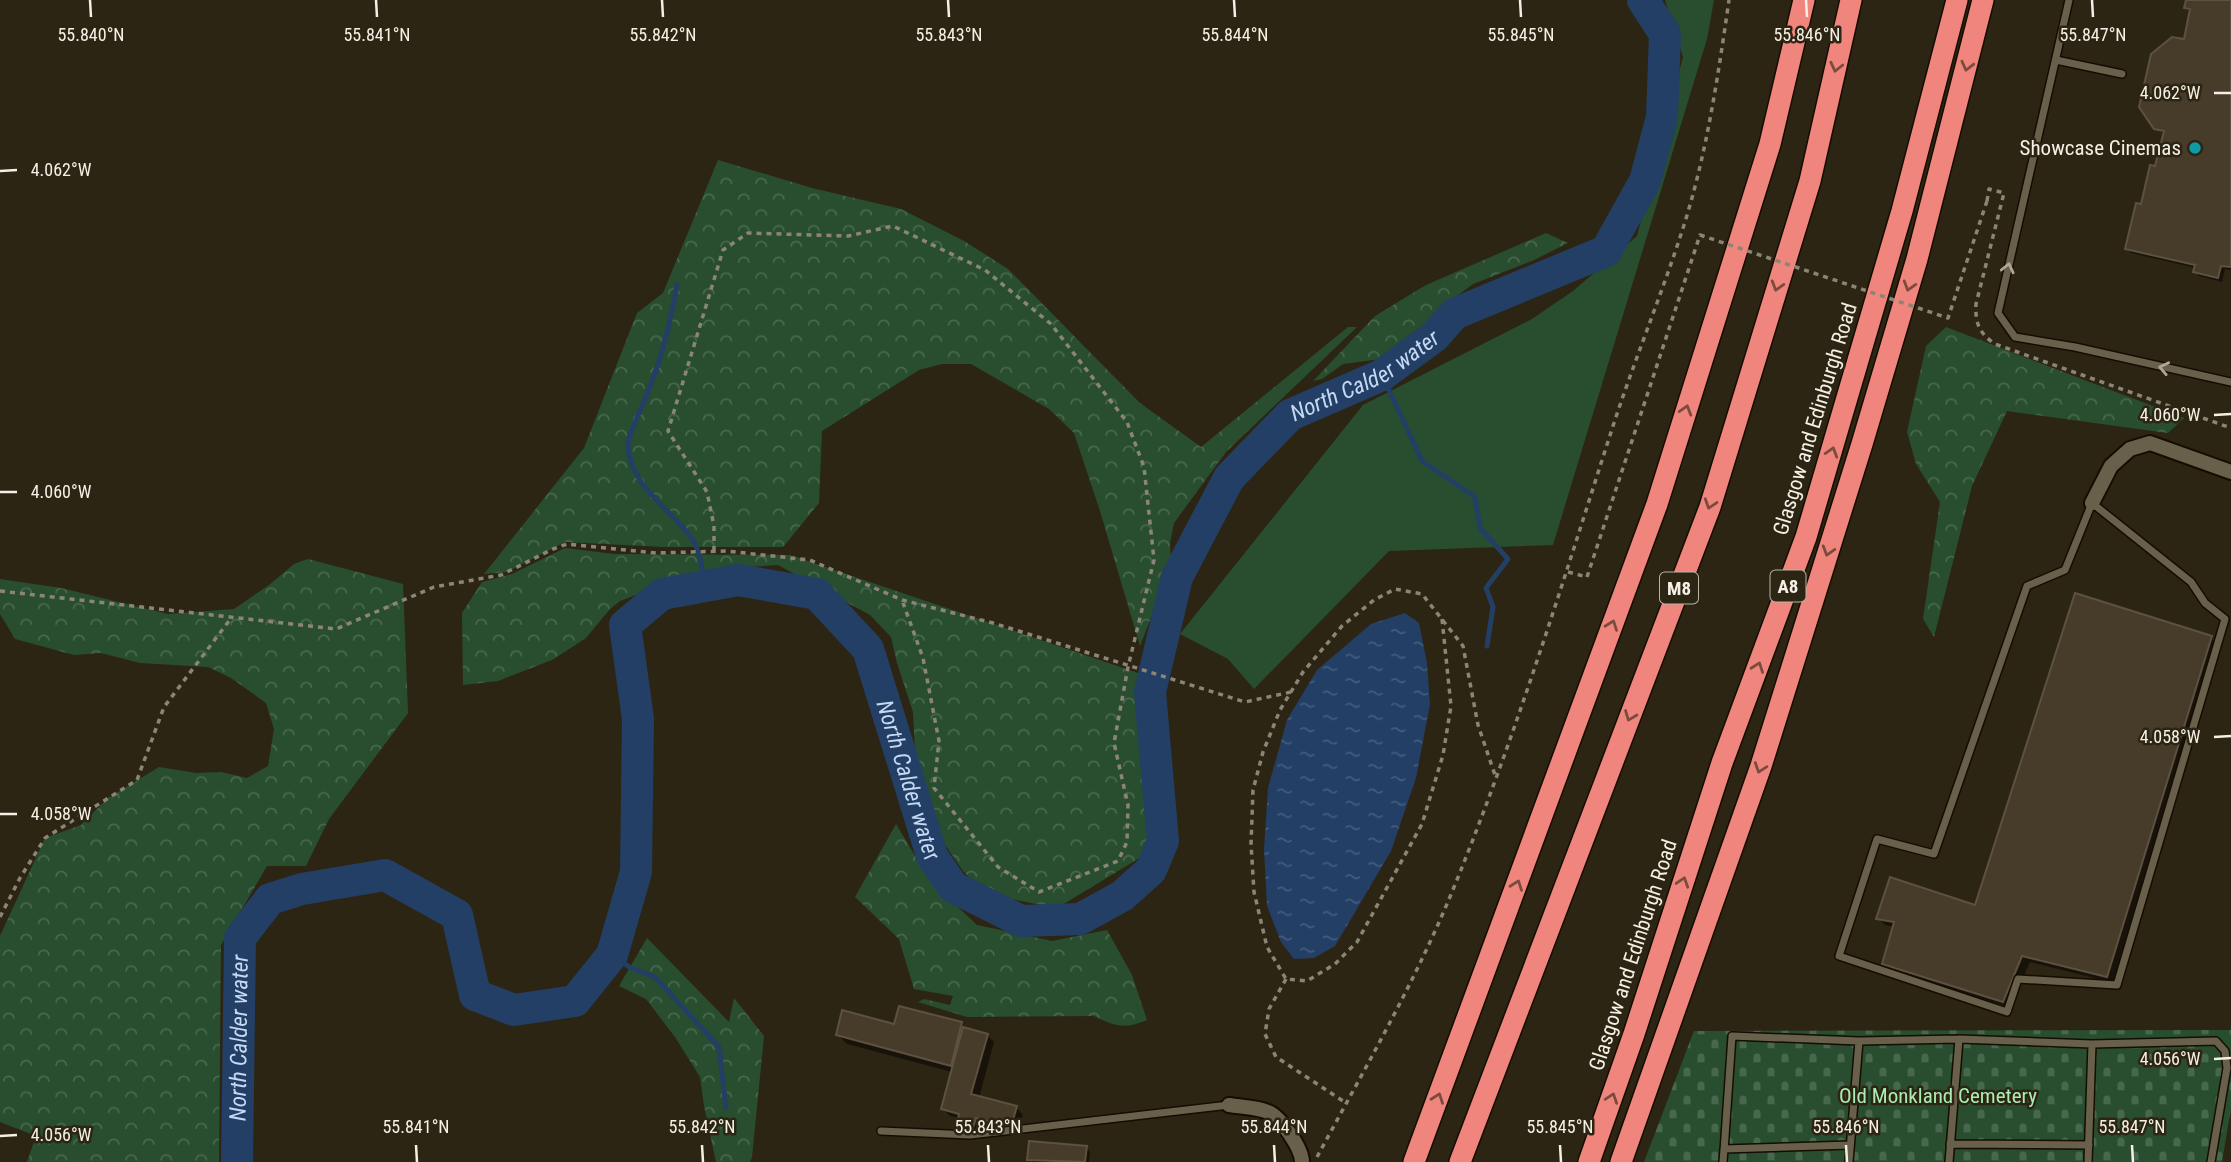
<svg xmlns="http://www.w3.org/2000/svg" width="2231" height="1162" font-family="'Roboto Condensed',sans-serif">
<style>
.green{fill:#284e2f}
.forest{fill:url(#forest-crowns)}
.cemetery{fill:url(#cemetery-stones)}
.water{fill:url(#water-ripples)}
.shadow{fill:#0007}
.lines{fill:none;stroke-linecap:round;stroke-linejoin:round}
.stream{stroke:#233f66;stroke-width:5}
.river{stroke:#233f66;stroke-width:32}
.building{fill:#473c2a;stroke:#5d5140;stroke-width:2}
.lane-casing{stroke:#150d01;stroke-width:10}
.street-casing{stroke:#150d01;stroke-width:18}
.highway-casing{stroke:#150d01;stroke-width:24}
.path{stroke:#8c8577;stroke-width:3.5;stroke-dasharray:5 5;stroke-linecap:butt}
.lane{stroke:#69604c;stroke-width:7}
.street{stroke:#69604c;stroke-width:14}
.highway{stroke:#f0857d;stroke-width:21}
.path-bridge{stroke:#8c8577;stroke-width:3.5;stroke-dasharray:5 5;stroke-linecap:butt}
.oneway{stroke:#7b4b3d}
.oneway2{stroke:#afa898}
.ticks{fill:none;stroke:#f5f0e5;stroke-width:2.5}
.culture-dot{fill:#0f9aa8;stroke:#2d2513;stroke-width:2.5}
.labels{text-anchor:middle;stroke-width:5;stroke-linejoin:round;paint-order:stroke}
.shield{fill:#2d2513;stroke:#b9b3a6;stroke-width:2}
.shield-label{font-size:19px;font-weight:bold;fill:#f5f0e5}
.poi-label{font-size:21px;fill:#f5f0e5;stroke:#2d2513;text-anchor:end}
.street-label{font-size:21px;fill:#f5f0e5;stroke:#2d2513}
.park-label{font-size:21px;fill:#a9edb2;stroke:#2d2513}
.water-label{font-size:23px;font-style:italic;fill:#c6d9f4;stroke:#2d2513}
.ticks-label{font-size:18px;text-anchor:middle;fill:#f5f0e5;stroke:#2d2513;stroke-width:5;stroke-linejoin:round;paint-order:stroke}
</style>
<defs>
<pattern id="forest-crowns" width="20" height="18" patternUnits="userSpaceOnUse" patternTransform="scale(1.75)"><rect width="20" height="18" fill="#284e2f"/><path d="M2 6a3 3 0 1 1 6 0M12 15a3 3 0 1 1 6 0" fill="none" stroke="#48684d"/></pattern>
<pattern id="cemetery-stones" width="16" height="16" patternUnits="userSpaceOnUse" patternTransform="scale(1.75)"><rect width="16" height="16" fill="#284e2f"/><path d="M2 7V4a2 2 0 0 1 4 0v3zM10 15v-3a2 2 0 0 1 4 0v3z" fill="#48684d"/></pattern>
<pattern id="water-ripples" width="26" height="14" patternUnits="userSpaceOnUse" patternTransform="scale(1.75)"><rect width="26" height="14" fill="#233f66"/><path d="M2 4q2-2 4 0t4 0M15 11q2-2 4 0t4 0" fill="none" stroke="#445b7c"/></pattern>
</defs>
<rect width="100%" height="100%" fill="#2d2513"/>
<path class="green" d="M1665 0H1714L1707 39 1553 545 1389 551 1254 689 1228 659 1180 634 1363 405 1532 319 1573 291 1637 236 1683 57Z"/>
<path class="forest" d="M718 160 812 188 901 209 964 241 1008 269 1140 403 1201 447 1348 327H1357L1226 452 1174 523 1170 543 1171 566 1140 646 1100 511 1074 433 1049 409 971 364H942L919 370 822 431 819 503 783 547H663L565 542 507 572 484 574 584 448 637 313 663 293Z
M1546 233 1568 243 1532 261 1473 284 1441 308 1425 325 1415 340 1381 359 1343 364 1322 379 1313 381 1375 316 1426 285Z
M1946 327 2184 418 2168 433 2007 411 1972 486 1934 637 1923 619 1940 502 1916 464 1907 432 1926 346Z
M565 548 614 554 790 555 1138 673 1148 815 1152 839 1138 859 1057 908 986 894 963 871 937 833 924 803 915 751 913 712 897 663 891 637 870 615 778 565 735 568 662 585 620 601 610 609 586 638 552 660 498 681 463 685 462 613 482 582 512 574Z
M308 559 403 584 408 713 329 819 306 866H267L221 945 219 1162H27L36 1136 0 1122V936L45 838 81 825 108 798 159 767 196 773 221 772 247 778 268 766 274 729 266 703 231 678 208 667 140 663 101 653 74 655 15 639 0 614V579L61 588 168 614 234 609 269 585 294 564Z
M896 824 930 881 977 925 1052 941 1107 930 1132 975 1147 1020C1123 1030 1116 1026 1094 1016L967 1017 918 1002 924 999 950 1005 953 996 914 989 899 939 855 897Z
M647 938 729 1022 734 998 764 1036 752 1157 750 1162H716L704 1106 700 1077 675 1037 646 999 619 986Z"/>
<path class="cemetery" d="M2231 1030V1108L2222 1162H1644L1694 1031Z"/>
<path class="water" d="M1405 613 1419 623 1427 663 1430 704 1416 778 1391 851 1335 946 1314 958 1294 959 1281 942 1267 906 1264 849 1268 788 1287 720 1317 670 1371 624Z"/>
<path class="shadow" d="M2188 0H2231V270L2225 269 2222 282 2199 276 2195 271 2196 268 2131 253 2127 249 2157 168 2165 134 2155 128 2185 41 2191 13 2186 8Z
M2211 638 2218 645 2114 983 2030 962 2010 1007 1891 971 1884 964 1894 927 1885 925 1878 918 1976 907Z
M961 1024 967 1030 987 1035 994 1042 979 1098 1016 1107 1023 1115 1018 1133 983 1124 980 1134 965 1130 958 1123 960 1118 950 1116 943 1109 952 1072 847 1044 838 1035 896 1026Z
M1086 1147 1090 1152 1089 1162H1032L1029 1159Z"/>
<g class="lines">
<path class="stream" d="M677 285C671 320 662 356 649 389 645 402 628 433 628 444 629 485 668 507 690 536 701 550 703 569 703 587
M1382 375 1422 461 1475 497 1480 528 1508 559 1486 588 1493 607 1487 646
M612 955 631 968 655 977 719 1047 726 1108"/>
<path class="river" id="s1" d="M237 1162 240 938 270 899 302 889 385 875 457 915 475 995 514 1010 575 1001 612 955 636 872 638 719 625 625 662 594 738 580 817 594 868 649 932 856 953 887 1021 921 1080 919 1122 896 1151 870 1163 841 1150 692 1177 577 1229 478 1290 415 1382 375 1435 336 1454 314 1606 251 1645 181 1662 117 1665 34 1643 0"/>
</g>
<path class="building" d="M2186 0H2231V267L2221 266 2218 278 2193 272 2195 265 2125 249 2136 203 2141 204 2150 165 2155 166 2164 131 2154 129 2139 107 2151 54 2172 37 2184 39 2190 9 2184 8Z
M2075 593 2212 636 2107 977 2022 956 2003 1002 1882 964 1894 922 1876 919 1890 877 1975 905Z
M899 1006 962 1022 951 1066 836 1035 842 1010 894 1024Z
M963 1027 988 1034 971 1094 1017 1106 1011 1127 976 1118 973 1128 957 1123 959 1114 941 1109Z
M1029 1141 1087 1146 1085 1162 1027 1160Z"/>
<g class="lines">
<g class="lane-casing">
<path id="lane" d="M2069 0 1998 313 2015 337 2075 347 2231 382
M2056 60 2122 74
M2092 503 2191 582 2205 603 2225 619 2117 985 2018 979 2007 1012 1839 956 1877 839 1934 854 2027 586 2065 570Z
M1959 1039 2092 1044 2216 1041 2225 1051 2227 1068 2211 1162
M881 1131 970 1135 1229 1105
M1950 1144 2089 1145
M1724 1151 1732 1036 1859 1041 1959 1039 1949 1162
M1723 1162 1724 1149 1850 1145
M1849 1162 1859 1041
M2088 1162 2092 1044"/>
</g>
<g class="street-casing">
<path id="street" d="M2092 503 2111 466 2130 449 2150 443 2231 472
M1229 1105C1241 1107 1257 1107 1268 1112 1281 1117 1302 1149 1302 1162"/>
</g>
<g class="highway-casing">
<path id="highway" d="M1414 1162 1657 504 1770 144 1804 0
M1460 1162 1710 507 1810 181 1851 0
M1589 1162 1634 1034 1722 763 1806 537 1902 211 1957 0
M1621 1162 1761 766 1862 444 1917 259 1983 0"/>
</g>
<path class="path" d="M1987 201 1989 189 2004 193 1976 304C1975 323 1979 333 1995 344L2231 428
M714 551V526L707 492 668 431 723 250 748 233 848 236 893 226 985 270 1051 324 1127 422 1144 467 1154 560 1128 667 1114 743 1128 805 1127 842 1118 861 1039 892 998 867 934 788 939 741 923 658 902 600
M1568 572 1587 577
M0 591 336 629 434 587 501 575 553 549 567 544 656 553 726 551 810 560 902 600 993 623 1245 702 1291 692
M1442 619 1451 706 1443 755 1422 824 1357 942 1335 964 1307 981 1286 979 1267 947 1254 892 1251 844 1253 790 1263 752 1280 710 1303 672 1342 626 1374 600 1395 589 1422 594 1463 646 1478 725 1495 775
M0 917 20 878 45 838 137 780 164 707 232 617
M1286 979 1269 1009 1265 1034 1276 1057 1346 1103
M1317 1157C1364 1070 1414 984 1452 892 1514 741 1562 585 1612 429 1634 361 1662 294 1684 225 1707 152 1718 76 1729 0"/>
<use href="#lane" class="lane"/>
<use href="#street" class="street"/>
<use href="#highway" class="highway"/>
<path class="path-bridge" d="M1587 577 1700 235 1948 318 1987 201"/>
</g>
<defs><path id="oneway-chevron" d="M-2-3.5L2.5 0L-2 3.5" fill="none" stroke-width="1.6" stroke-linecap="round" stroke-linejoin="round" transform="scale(1.75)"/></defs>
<g class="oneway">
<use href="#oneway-chevron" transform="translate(1967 66) rotate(104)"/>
<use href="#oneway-chevron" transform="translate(1836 67) rotate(103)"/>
<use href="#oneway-chevron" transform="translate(1777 286) rotate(107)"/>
<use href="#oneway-chevron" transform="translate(1909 286) rotate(107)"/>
<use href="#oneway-chevron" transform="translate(1686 410) rotate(-73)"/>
<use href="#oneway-chevron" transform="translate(1832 452) rotate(-73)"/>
<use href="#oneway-chevron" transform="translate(1710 504) rotate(108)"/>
<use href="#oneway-chevron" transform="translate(1828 551) rotate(107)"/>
<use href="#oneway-chevron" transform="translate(1612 625) rotate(-70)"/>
<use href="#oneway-chevron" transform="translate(1758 667) rotate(-70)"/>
<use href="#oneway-chevron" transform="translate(1630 716) rotate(111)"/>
<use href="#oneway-chevron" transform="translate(1760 768) rotate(109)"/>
<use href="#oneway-chevron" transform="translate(1683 882) rotate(-72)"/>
<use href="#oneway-chevron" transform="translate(1517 885) rotate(-70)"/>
<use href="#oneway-chevron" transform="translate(1438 1098) rotate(-70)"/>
<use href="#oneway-chevron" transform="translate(1612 1098) rotate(-71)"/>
</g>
<g class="oneway2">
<use href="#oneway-chevron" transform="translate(2008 268) rotate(-77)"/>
<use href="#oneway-chevron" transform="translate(2164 368) rotate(-168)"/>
</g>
<path class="ticks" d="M90 0 91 17M376 0 377 17M662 0 663 17M948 0 949 17M1234 0 1235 17M1520 0 1521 17M1806 0 1807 17M2092 0 2093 17M2214 93H2231M0 171 17 170M2214 415 2231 414M0 492H17M2214 737 2231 736M0 814H17M2214 1059 2231 1058M0 1136 17 1135M416 1145 417 1162M702 1145 703 1162M988 1145 989 1162M1274 1145 1275 1162M1560 1145 1561 1162M1846 1145 1847 1162M2132 1145 2133 1162"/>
<circle class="culture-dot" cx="2195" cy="148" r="7"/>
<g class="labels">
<g class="shield">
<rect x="1770.5" y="570.5" width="35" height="31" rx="5"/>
<rect x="1660" y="572.5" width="38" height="31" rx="5"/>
</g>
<g class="shield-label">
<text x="1788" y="593">A8</text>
<text x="1679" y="595">M8</text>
</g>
<g class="poi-label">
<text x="2181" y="155">Showcase Cinemas</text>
</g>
<g class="street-label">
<text transform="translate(1815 419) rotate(-73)" y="7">Glasgow and Edinburgh Road</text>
<text transform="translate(1633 955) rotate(-72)" y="7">Glasgow and Edinburgh Road</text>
</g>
<g class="park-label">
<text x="1938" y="1103">Old Monkland Cemetery</text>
</g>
<g class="water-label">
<text dy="8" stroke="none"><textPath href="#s1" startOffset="2392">North Calder water</textPath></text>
<text dy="8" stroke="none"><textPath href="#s1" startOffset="1470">North Calder water</textPath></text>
<text dy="8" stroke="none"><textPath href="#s1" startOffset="124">North Calder water</textPath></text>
</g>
</g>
<g class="ticks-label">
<text x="91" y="41">55.840°N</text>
<text x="377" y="41">55.841°N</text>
<text x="663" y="41">55.842°N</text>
<text x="949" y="41">55.843°N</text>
<text x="1235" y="41">55.844°N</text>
<text x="1521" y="41">55.845°N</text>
<text x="1807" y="41">55.846°N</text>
<text x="2093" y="41">55.847°N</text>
<text x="2170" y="99">4.062°W</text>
<text x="61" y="176">4.062°W</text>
<text x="2170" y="421">4.060°W</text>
<text x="61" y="498">4.060°W</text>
<text x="2170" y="743">4.058°W</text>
<text x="61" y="820">4.058°W</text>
<text x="2170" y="1065">4.056°W</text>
<text x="416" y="1133">55.841°N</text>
<text x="702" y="1133">55.842°N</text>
<text x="988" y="1133">55.843°N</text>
<text x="1274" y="1133">55.844°N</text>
<text x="1560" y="1133">55.845°N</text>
<text x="1846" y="1133">55.846°N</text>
<text x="2132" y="1133">55.847°N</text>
<text x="61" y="1141">4.056°W</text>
</g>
</svg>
